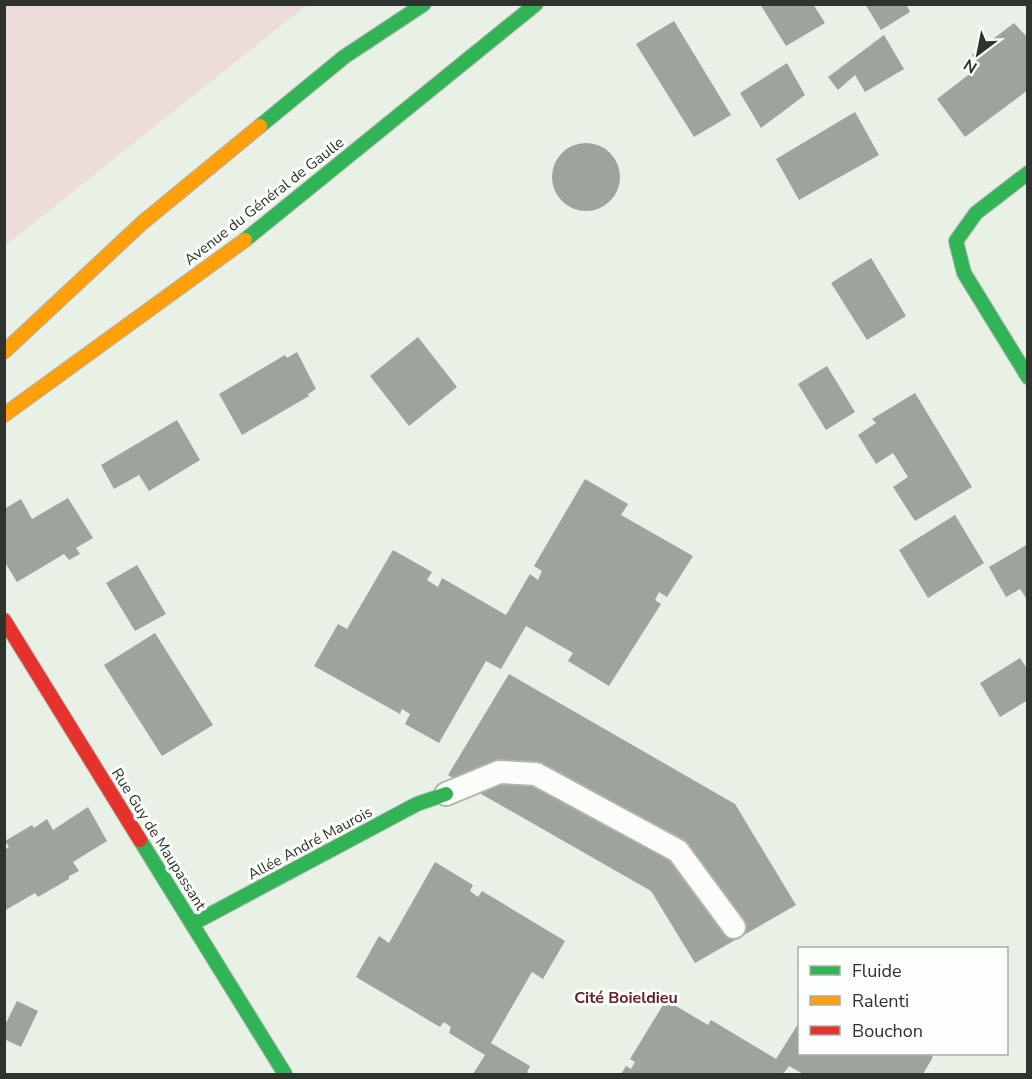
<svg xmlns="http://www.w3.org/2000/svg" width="1032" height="1079" font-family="'Nunito Sans',sans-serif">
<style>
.green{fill:#ecddd9}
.building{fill:#9ea39c}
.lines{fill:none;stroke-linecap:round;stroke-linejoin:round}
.lane-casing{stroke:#afb6ae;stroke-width:26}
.fast-casing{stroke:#afb6ae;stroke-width:16}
.slow-casing{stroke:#afb6ae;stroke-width:16}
.jam-casing{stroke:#afb6ae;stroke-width:16}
.lane{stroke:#fcfdfb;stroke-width:22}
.fast{stroke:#30b455;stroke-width:14}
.slow{stroke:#ff9f0a;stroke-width:14}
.jam{stroke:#e5322d;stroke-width:14}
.labels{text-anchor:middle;stroke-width:6;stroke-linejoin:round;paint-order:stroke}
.street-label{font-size:15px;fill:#2e342d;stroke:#fbfefb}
.neighbourhood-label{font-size:16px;font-weight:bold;fill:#66212d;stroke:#fbfefb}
</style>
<rect width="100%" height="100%" fill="#e9f1e7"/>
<path class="green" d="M5 4H307V5L5 246Z"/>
<path class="building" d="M760 4H813L825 23 786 46Z
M865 4H906L910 12 881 30Z
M674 21 731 115 694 137 636 44Z
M1014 23 1028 38V90L965 137 937 99 980 66 972 55Z
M884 35 904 69 865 92 855 75 838 90 828 77Z
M787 63 805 95 761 128 740 93Z
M855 112 879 155 799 200 776 159Z
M552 177a34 34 0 1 1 68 0a34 34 0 1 1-68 0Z
M871 258 906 316 867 340 831 283Z
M418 337 457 387 409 426 370 376Z
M297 352 316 389 308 394 309 396 242 435 219 394 285 355 287 358Z
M827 366 855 412 826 430 798 384Z
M915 393 972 487 915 521 893 487 908 477 893 453 876 464 858 435 876 423 872 419Z
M177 420 200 460 149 491 139 475 114 489 101 465Z
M585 479 628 504 621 515 693 556 667 597 659 592 655 600 661 604 609 686 568 661 573 653 526 626 501 669 486 661 439 743 405 724 410 714 402 709 400 714 314 666 338 624 347 629 393 550 432 572 427 580 438 587 442 578 506 615 530 574 538 580 542 571 534 566Z
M68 498 93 538 76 548 80 554 69 560 64 554 17 582 4 561V509L21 499 32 519Z
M955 515 984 563 928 598 899 550Z
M1028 544V601L1020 589 1006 597 989 567Z
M137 565 166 614 135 631 106 583Z
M155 633 213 725 162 756 104 665Z
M1020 658 1028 670V700L1000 717 980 683Z
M509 674 735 804 796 905 695 963 651 891 448 775Z
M88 807 107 841 73 862 79 871 69 876V879L38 897 35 893 4 911V850L9 847 5 841 32 825 34 828 47 819 53 830Z
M435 862 473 885 470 891 478 897 482 891 565 941 543 979 532 972 491 1043 530 1066 527 1072 530 1074H473L485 1055 449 1033 451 1027 444 1022 440 1027 356 977 379 936 389 943Z
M666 1000 708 1025 711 1020 776 1059 800 1021V1054H929L933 1057 923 1074H803L789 1066 783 1074H621L626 1066 631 1069 635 1062 630 1059Z
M17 1001 38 1011 21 1047 4 1039V1027Z"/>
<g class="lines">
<g class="lane-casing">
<path id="lane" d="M446 794 499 772 536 774 678 851 734 927"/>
</g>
<g class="fast-casing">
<path id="fast" d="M260 126 344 57 424 4
M1028 173 976 213 956 241 964 273 1028 377
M245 240 536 4
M140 840 285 1074
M192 924 417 804 446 794"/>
</g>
<g class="slow-casing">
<path id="slow" d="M4 352 142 223 260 126
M4 415 245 240"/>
</g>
<g class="jam-casing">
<path id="jam" d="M4 620 140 840"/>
</g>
<use href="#lane" class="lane"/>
<use href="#fast" class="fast"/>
<use href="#slow" class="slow"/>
<use href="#jam" class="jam"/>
</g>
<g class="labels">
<g class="street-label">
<text transform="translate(264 201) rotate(-38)" y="5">Avenue du Général de Gaulle</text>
<text transform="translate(159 839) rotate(58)" y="5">Rue Guy de Maupassant</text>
<text transform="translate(310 843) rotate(-28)" y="5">Allée André Maurois</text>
</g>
<g class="neighbourhood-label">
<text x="626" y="1003">Cité Boieldieu</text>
</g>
</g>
<rect width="1032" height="1079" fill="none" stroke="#2e342d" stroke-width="12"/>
<rect x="798" y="947" width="210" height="108" fill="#fbfefb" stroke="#a9ada9" stroke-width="1.5"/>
<rect x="810" y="966" width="30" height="9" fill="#30b455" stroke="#a9ada9" stroke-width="1.5"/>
<text x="852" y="977" font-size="18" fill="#2e342d">Fluide</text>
<rect x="810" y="996" width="30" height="9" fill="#ff9f0a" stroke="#a9ada9" stroke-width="1.5"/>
<text x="852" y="1007" font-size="18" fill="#2e342d">Ralenti</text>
<rect x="810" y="1026" width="30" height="9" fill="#e5322d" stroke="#a9ada9" stroke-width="1.5"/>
<text x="852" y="1037" font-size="18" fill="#2e342d">Bouchon</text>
<g transform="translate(978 54) rotate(212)" stroke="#fbfefb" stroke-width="4.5" paint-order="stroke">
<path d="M0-4.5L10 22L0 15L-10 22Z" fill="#2e342d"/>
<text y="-9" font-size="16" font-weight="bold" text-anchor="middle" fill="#2e342d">N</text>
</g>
</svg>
